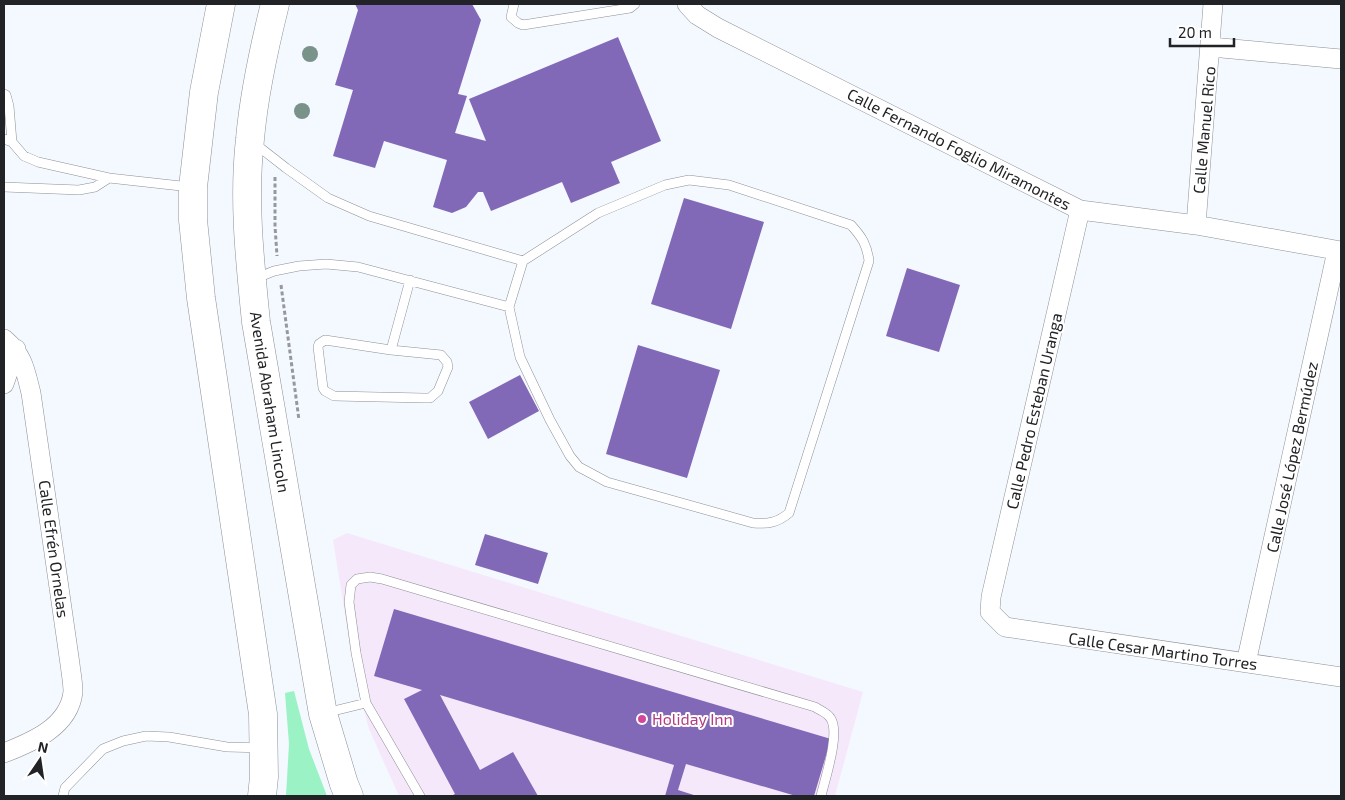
<svg xmlns="http://www.w3.org/2000/svg" width="1345" height="800" font-family="'Exo 2',sans-serif">
<style>
.commercial{fill:#f6e8fb}
.green{fill:#9bf3c5}
.building{fill:#8269b7}
.lines{fill:none;stroke-linecap:round;stroke-linejoin:round}
.service-casing{stroke:#8d9096;stroke-width:10}
.minor-casing{stroke:#8d9096;stroke-width:20}
.primary-casing{stroke:#8d9096;stroke-width:29}
.path{stroke:#96989e;stroke-width:3;stroke-dasharray:4 2.5;stroke-linecap:butt}
.service{stroke:#fff;stroke-width:9}
.minor{stroke:#fff;stroke-width:19}
.primary{stroke:#fff;stroke-width:28}
.tree{fill:#79938b}
.hotel-dot{fill:#d1479c;stroke:#fff;stroke-width:2}
.labels{text-anchor:middle;stroke-width:4;stroke-linejoin:round;paint-order:stroke}
.street-label{font-size:16px;fill:#222326;stroke:#fff}
.hotel-label{font-size:16px;fill:#b23c85;stroke:#fff;text-anchor:start}
</style>
<rect width="100%" height="100%" fill="#f4f8ff"/>
<path class="commercial" d="M347 533 863 692 835 796H399L369 729 355 676 333 540Z"/>
<path class="green" d="M294 691 309 749 327 796H286L289 744 285 693Z"/>
<path class="building" d="M355 4H472L481 20 458 94 467 96 455 133 486 141 469 99 618 37 661 141 611 162 620 183 571 203 562 182 491 211 483 192H478L466 207 452 213 433 207 447 160 384 141 375 168 333 156 353 90 335 85 358 10Z
M684 198 764 222 731 329 651 304Z
M907 268 960 285 939 352 886 336Z
M638 345 720 370 687 478 606 454Z
M520 375 539 411 488 439 469 402Z
M485 534 548 553 538 584 475 565Z
M394 609 831 739 814 796H796L686 764 678 790 697 796H665L674 765 440 695 480 770 513 752 538 796H451L455 794 404 699 422 690 374 676Z"/>
<g class="lines">
<g class="service-casing">
<path id="service" d="M514 4 511 17 518 23 523 25 630 8 635 4
M4 94 6 95 9 106 12 142
M4 139 12 142 24 156 38 162 109 178 190 187
M254 143 286 168 328 198 369 216 523 261
M689 180 729 185 851 225C862 237 867 245 869 261L789 513C777 523 768 524 753 523L607 482 579 467 570 456 550 420 520 357 509 307 523 261 598 213 665 185Z
M4 187 79 190 95 187 109 178
M254 279 274 271 299 266 326 264 358 267 509 307
M391 350 325 340 319 344 318 347 323 388 325 391 334 396 424 398H430L438 391 448 367 447 362 441 355 391 350 410 280
M325 713 366 703
M63 796 65 788 103 749 123 741 146 736 169 737 227 747 261 748
M420 796 366 703 356 653 349 602 351 585 357 579 370 577 382 579 815 707C821 711 828 713 831 719 840 734 825 779 821 796"/>
</g>
<g class="minor-casing">
<path id="minor" d="M687 4 697 15 718 28 1080 210 1196 225 1341 251
M1211 47 1341 59
M1080 210 991 597 990 612 1005 627 1341 677
M1196 225 1213 4
M4 339C23 355 25 369 31 393L70 664C71 673 73 683 73 692 69 727 32 742 4 753
M4 384 16 349
M1246 663 1337 251"/>
</g>
<g class="primary-casing">
<path id="primary" d="M221 4 204 92 193 187V220L201 298 263 714 264 777 262 796
M275 4C264 48 254 94 250 139 243 200 250 262 256 322L323 714 344 784 349 796"/>
</g>
<path class="path" d="M275 177V226L277 256
M281 285 299 420"/>
<use href="#service" class="service"/>
<use href="#minor" class="minor"/>
<use href="#primary" class="primary"/>
</g>
<g class="tree">
<circle cx="310" cy="54" r="8"/>
<circle cx="302" cy="111" r="8"/>
</g>
<circle class="hotel-dot" cx="642" cy="719" r="5"/>
<g class="labels">
<g class="street-label">
<text transform="translate(1204 130) rotate(-85)" y="6">Calle Manuel Rico</text>
<text transform="translate(959 149) rotate(27)" y="6">Calle Fernando Foglio Miramontes</text>
<text transform="translate(270 402) rotate(81)" y="6">Avenida Abraham Lincoln</text>
<text transform="translate(1034 411) rotate(-77)" y="6">Calle Pedro Esteban Uranga</text>
<text transform="translate(1292 457) rotate(-78)" y="6">Calle José López Bermúdez</text>
<text transform="translate(54 549) rotate(82)" y="6">Calle Efrén Ornelas</text>
<text transform="translate(1163 651) rotate(8)" y="6">Calle Cesar Martino Torres</text>
</g>
<g class="hotel-label">
<text x="652" y="725">Holiday Inn</text>
</g>
</g>
<rect width="1345" height="800" fill="none" stroke="#222326" stroke-width="10"/>
<g transform="translate(40 760) rotate(13)" stroke="#ffffff" stroke-width="4" paint-order="stroke">
<path d="M0-4L9 19L0 12L-9 19Z" fill="#222326"/>
<text y="-8" font-size="14" font-weight="bold" text-anchor="middle" fill="#222326">N</text>
</g>
<path d="M1170 38v8h64v-8" fill="none" stroke="#222326" stroke-width="2.5"/>
<text x="1178" y="38" font-size="15" fill="#222326" stroke="#ffffff" stroke-width="4" paint-order="stroke">20 m</text>
</svg>
